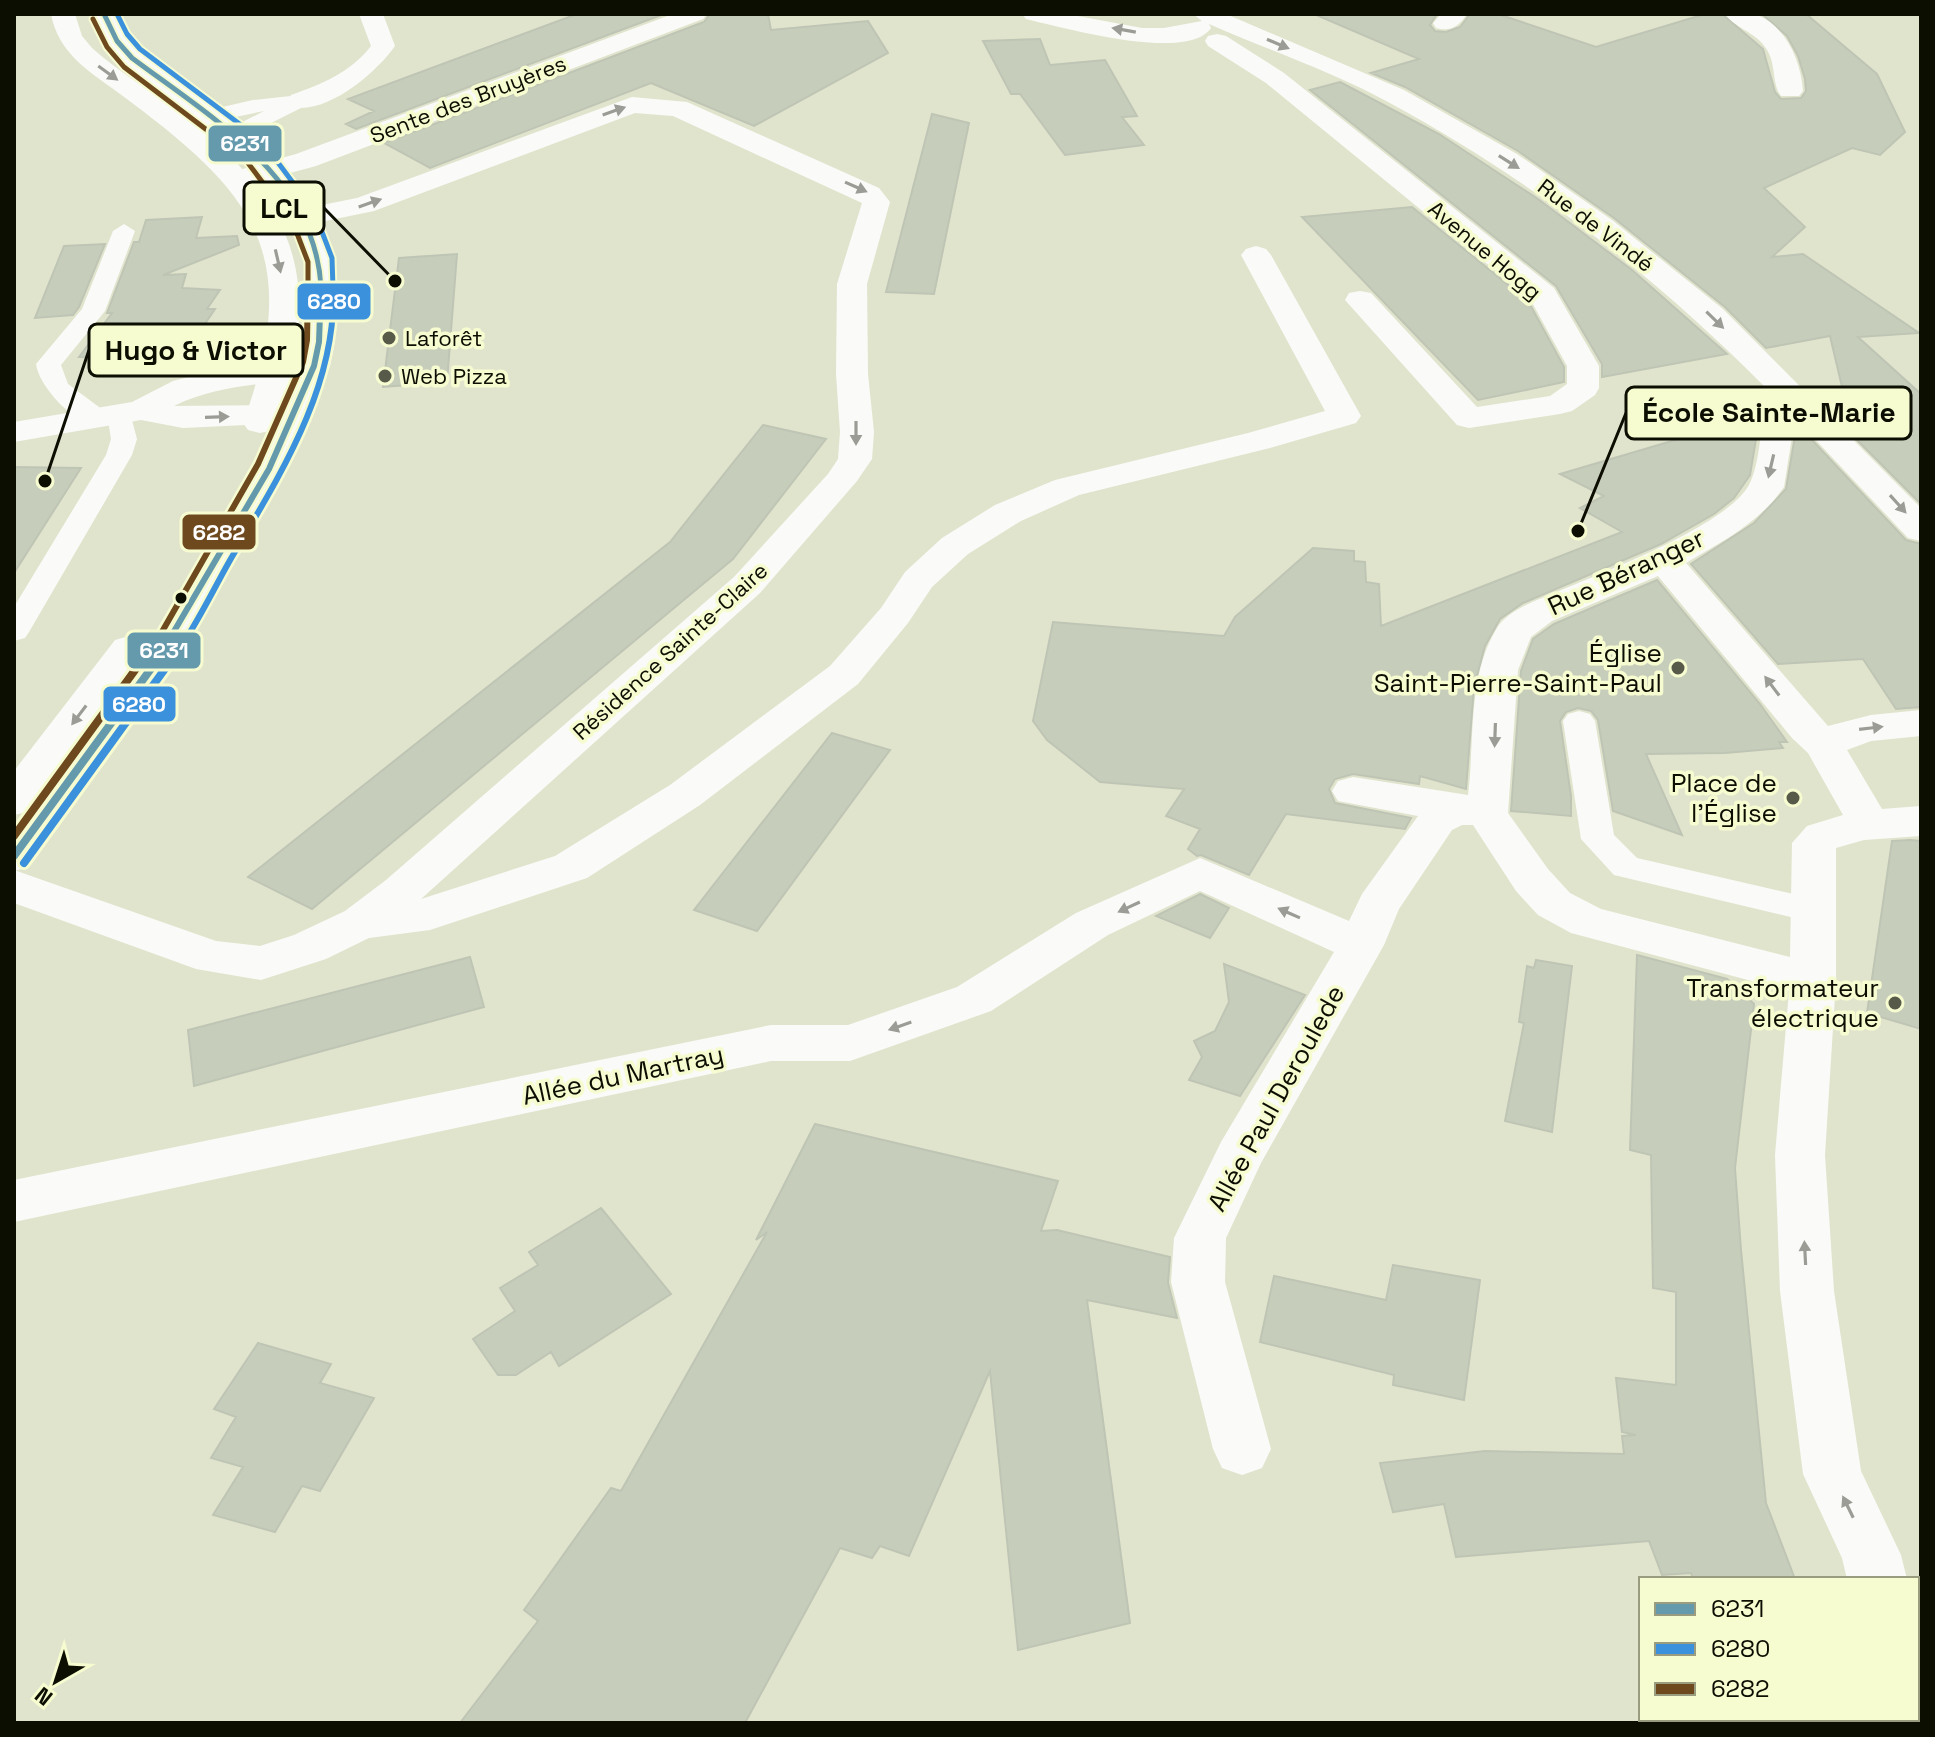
<svg xmlns="http://www.w3.org/2000/svg" width="1935" height="1737" font-family="'Space Grotesk',sans-serif">
<style>
.building{fill:#c7cdbb;stroke:#bfc5b4;stroke-width:2}
.lines{fill:none;stroke-linecap:round;stroke-linejoin:round}
.lane{fill:#fafbf8;fill-rule:evenodd}
.street{fill:#fafbf8;fill-rule:evenodd}
.secondary{fill:#fafbf8;fill-rule:evenodd}
.bus-1-far2-casing{stroke:#f6fbd0;stroke-width:9}
.bus-1-far1-casing{stroke:#f6fbd0;stroke-width:11}
.bus-1-casing{stroke:#f6fbd0;stroke-width:14}
.bus-2-far2-casing{stroke:#f6fbd0;stroke-width:9}
.bus-2-far1-casing{stroke:#f6fbd0;stroke-width:11}
.bus-2-casing{stroke:#f6fbd0;stroke-width:14}
.bus-3-far2-casing{stroke:#f6fbd0;stroke-width:9}
.bus-3-far1-casing{stroke:#f6fbd0;stroke-width:11}
.bus-3-casing{stroke:#f6fbd0;stroke-width:14}
.bus-1-far2{stroke:#659aad;stroke-width:5}
.bus-1-far1{stroke:#659aad;stroke-width:6}
.bus-1{stroke:#659aad;stroke-width:8}
.bus-2-far2{stroke:#3c91dc;stroke-width:5}
.bus-2-far1{stroke:#3c91dc;stroke-width:6}
.bus-2{stroke:#3c91dc;stroke-width:8}
.bus-3-far2{stroke:#6e491e;stroke-width:5}
.bus-3-far1{stroke:#6e491e;stroke-width:6}
.bus-3{stroke:#6e491e;stroke-width:8}
.oneway{fill:#9b9c96}
.poi-dot{fill:#575949;stroke:#f6fbd0;stroke-width:3}
.bus-dot{fill:#0d0e02;stroke:#f6fbd0;stroke-width:3}
.labels{text-anchor:middle;stroke-width:7;stroke-linejoin:round;paint-order:stroke}
.far-street-label{font-size:22px;fill:#0d0e02;stroke:#f6fbd0}
.far-poi-label{font-size:22px;fill:#0d0e02;stroke:#f6fbd0;text-anchor:start}
.street-label{font-size:26px;fill:#0d0e02;stroke:#f6fbd0}
.poi-label{font-size:26px;fill:#0d0e02;stroke:#f6fbd0;text-anchor:end}
.leader{fill:none;stroke:#0d0e02;stroke-width:3}
.callout-dot{fill:#0d0e02;stroke:#f6fbd0;stroke-width:3}
.callout{fill:#f6fbd0;stroke:#0d0e02;stroke-width:3}
.callout-label{font-size:28px;text-anchor:middle;font-weight:bold;fill:#0d0e02}
.line-badge{stroke:#f6fbd0;stroke-width:3}
.badge-label{font-size:22px;text-anchor:middle;font-weight:bold;fill:#fff}
</style>
<rect width="100%" height="100%" fill="#e1e4cd"/>
<path class="building" d="M577 14H664L356 129 346 124 374 111 348 99Z
M710 14H768L771 30 868 21 888 53 754 126 651 83 430 168 384 143 704 22Z
M1314 14H1437L1430 25 1435 31 1446 32 1460 27 1470 14H1498L1596 47 1705 14H1722L1763 49 1775 92 1781 99 1801 98 1806 91 1805 79 1798 56 1787 36 1762 14H1806L1877 74 1905 132 1880 155 1852 148 1764 188 1805 227 1772 257 1803 254 1919 333 1858 337 1921 394V504L1816 399 1843 391 1830 336 1766 348 1725 307 1614 218 1518 151 1405 87 1371 73 1419 59Z
M1040 39 1050 65 1105 60 1137 116 1122 117 1144 145 1065 155 1020 94H1011L983 41Z
M1340 82 1439 134 1538 199 1632 270 1727 354 1602 377V364L1556 286 1310 90Z
M932 114 969 123 934 294 886 292Z
M1412 207 1528 301 1564 367V382L1478 400 1302 217Z
M202 217 196 238 237 236 239 245 163 275 186 274 182 288 220 290 207 309H215L182 358 79 357 112 313H107L134 242H139L146 220Z
M105 244 79 307 73 315 35 318 64 246Z
M457 254 447 382 383 387 399 258Z
M1760 415 1750 475 1734 498 1714 514 1661 544 1523 603 1500 619 1485 646 1474 687 1466 789 1420 776 1419 784 1353 774 1335 779 1329 789 1335 803 1411 818 1405 829 1286 814 1249 875 1201 855 1197 856 1188 849 1200 829 1166 816 1184 789 1100 782 1047 740 1033 721 1053 622 1224 636 1235 617 1313 548 1354 551V561L1365 562 1366 582 1379 584 1381 626 1622 532 1580 508 1604 496 1560 474Z
M1797 424 1906 540 1921 544V707L1896 709 1863 659 1778 664 1691 564 1754 523 1786 489Z
M763 425 826 439 733 559 312 909 248 877 670 542Z
M14 467 81 468 14 573Z
M1657 580 1760 704 1787 742H1779L1783 748 1725 753 1646 754 1682 835 1613 811 1598 720 1591 711 1578 708 1566 712 1560 721 1571 796V816L1511 811 1521 671 1533 639 1554 624Z
M832 733 890 750 757 931 694 910Z
M1910 840 1921 841V1029L1867 1013 1892 841Z
M1200 894 1229 908 1210 938 1156 916Z
M1637 955 1727 979 1754 1004 1735 1168 1741 1250 1766 1503 1795 1579H1693L1691 1573 1662 1575 1649 1541 1456 1557 1444 1504 1393 1512 1380 1463 1485 1451 1624 1454 1622 1436 1636 1435 1622 1432 1616 1378 1676 1385V1292L1653 1288 1651 1155 1630 1150Z
M470 957 484 1007 194 1086 188 1030Z
M1536 960 1572 966 1552 1132 1505 1121 1524 1023 1519 1022 1527 966 1534 968Z
M1224 964 1305 995 1240 1096 1189 1080 1202 1057 1194 1041 1215 1031 1229 1002Z
M815 1124 1058 1181 1041 1231 1057 1230 1170 1257 1168 1283 1177 1318 1087 1300 1130 1623 1018 1650 990 1371 909 1556 880 1546 872 1558 840 1548 745 1723H460L538 1621 524 1610 611 1488 621 1491 767 1232 756 1240Z
M601 1208 671 1294 559 1366 551 1352 516 1375H498L473 1339 515 1311 500 1288 538 1265 529 1252Z
M1393 1265 1480 1280 1464 1400 1393 1385 1394 1375 1260 1342 1274 1276 1386 1300Z
M258 1343 331 1364 320 1383 374 1398 320 1491 302 1486 275 1532 213 1515 243 1467 211 1458 236 1417 214 1409Z"/>
<g class="lines">
<path class="lane" d="M300 95 310 101 307 105 241 138 200 149 190 143 193 139 227 130 264 111 177 129 167 123 170 119 253 100Z
M124 224 135 231 105 311 61 365 68 384 107 413 111 409H129L137 439 132 455 29 632 25 638 14 641V607L106 455 111 439 108 420C83 437 39 388 36 364L82 309 113 231Z
M1579 711 1590 714 1595 721 1614 835 1637 858 1824 901 1829 910 1824 919 1812 922 1614 875 1581 839 1563 721 1568 714Z"/>
<path class="street" d="M359 14H383L395 46C376 73 327 115 291 107L287 101 291 95C322 84 350 73 371 46Z
M673 14H707L703 19 316 166 238 187 228 185 224 179 228 173 296 154Z
M1022 14H1067L1142 28H1164L1202 21 1193 14H1226L1404 90 1517 154 1612 220 1723 309 1921 508V541L1908 538 1795 418 1784 487C1759 523 1723 541 1686 563L1828 726 1871 715 1921 710V736L1871 741 1847 750 1882 809 1921 806V836L1864 840 1836 848V980L1825 1155 1834 1291 1861 1471 1901 1555 1907 1579H1847L1842 1558 1803 1474 1780 1291 1775 1155 1789 991 1571 933 1538 915 1516 891 1473 825H1462L1452 830 1399 909 1384 945 1261 1163 1226 1238 1225 1282 1271 1449 1262 1468 1242 1475 1222 1468 1213 1449 1171 1282 1174 1238 1221 1142 1334 952 1200 891 1108 935 991 1011 850 1061H771L14 1222V1180L771 1025H848L957 987 1076 913 1200 858 1349 921 1362 894 1418 816 1338 801 1332 791 1338 781 1353 777 1468 795C1475 741 1467 676 1497 628 1509 609 1538 600 1559 591 1604 572 1726 526 1749 485 1761 463 1762 414 1766 388 1654 275 1529 178 1388 102 1331 71 1268 50 1209 24L1211 28C1188 62 1069 29 1034 21L1026 19ZM1658 576 1792 738 1808 753 1843 815 1807 826 1792 843 1790 957 1601 909 1570 893 1548 869 1508 813 1518 670 1531 637 1552 621Z
M1441 14H1467C1459 26 1451 32 1436 28L1433 23Z
M1725 14C1735 14 1749 12 1758 15 1787 28 1801 62 1803 91L1799 96H1781C1771 83 1777 62 1765 47 1755 32 1735 28 1725 14Z
M1217 34 1226 36 1284 73 1554 288 1599 366V388L1595 395 1572 411 1560 414 1469 428 1457 425 1345 300 1349 293 1360 291 1371 293 1477 407 1550 396 1567 384V366L1530 299 1266 83 1208 46 1205 41 1208 36Z
M632 97 687 102 879 188 890 202 867 284 868 374 874 432 872 459 857 481 760 593 421 899 555 856 670 785 830 666 881 608 905 572 942 538 995 505 1055 480 1248 433 1325 411 1241 255 1246 249 1256 246 1266 249 1271 255 1361 416 1356 423 1270 448 1079 495 1021 521 968 554 932 587 908 623 858 684 700 805 587 878 430 930 369 938 326 959 261 980 196 969 14 903V870L216 941 260 946 294 935 345 911 386 880 734 577 828 474 838 459 840 432 836 374 837 284 862 203 673 116 635 113 374 211 267 233 257 230 253 224 257 218 357 198Z
M314 356 325 359 330 366 325 373C274 386 223 382 174 406L294 405 306 408 311 415 306 422 183 428 141 420 14 442V422L132 402 173 381 231 366Z
M1917 1687 1921 1689V1723H1885L1884 1719H1917Z"/>
<path class="secondary" d="M51 14H75L82 36 92 48C118 71 148 89 175 110 278 187 321 256 289 386L303 342 307 299 305 260 290 218 244 156 123 63 105 41 92 14H116L128 38 141 53 264 144 318 217 335 260 337 299 335 342 330 366 286 469 188 644 29 867 14 871V825L23 813 14 815V771L115 640 129 636 143 640 147 646 252 469 269 431 260 433 248 430 243 423C306 250 252 191 116 91 87 70 58 52 51 14Z"/>
<g class="bus-1-far2-casing">
<path id="bus-1-far2" d="M104 14 117 41 132 58C212 118 316 178 321 288"/>
</g>
<g class="bus-1-far1-casing">
<path id="bus-1-far1" d="M159 657 269 469 314 366 319 342 321 286"/>
</g>
<g class="bus-1-casing">
<path id="bus-1" d="M14 856 161 655"/>
</g>
<g class="bus-2-far2-casing">
<path id="bus-2-far2" d="M117 14 127 34 140 49 262 141 314 211 332 258 333 288"/>
</g>
<g class="bus-2-far1-casing">
<path id="bus-2-far1" d="M174 657C195 628 211 594 229 562 278 478 338 387 333 286"/>
</g>
<g class="bus-2-casing">
<path id="bus-2" d="M24 863 175 655"/>
</g>
<g class="bus-3-far2-casing">
<path id="bus-3-far2" d="M93 19 107 47 124 67 245 159 293 223 308 262V288"/>
</g>
<g class="bus-3-far1-casing">
<path id="bus-3-far1" d="M144 657 159 637 258 464 303 362 307 340 308 286"/>
</g>
<g class="bus-3-casing">
<path id="bus-3" d="M14 836 146 655"/>
</g>
<use href="#bus-1-far2" class="bus-1-far2"/>
<use href="#bus-1-far1" class="bus-1-far1"/>
<use href="#bus-1" class="bus-1"/>
<use href="#bus-2-far2" class="bus-2-far2"/>
<use href="#bus-2-far1" class="bus-2-far1"/>
<use href="#bus-2" class="bus-2"/>
<use href="#bus-3-far2" class="bus-3-far2"/>
<use href="#bus-3-far1" class="bus-3-far1"/>
<use href="#bus-3" class="bus-3"/>
</g>
<defs><path id="oneway-solid" d="M-6-.8H1V-3.2L6.5 0L1 3.2V.8H-6Z" transform="scale(2)"/></defs>
<g class="oneway">
<use href="#oneway-solid" transform="translate(1124 30) rotate(-170)"/>
<use href="#oneway-solid" transform="translate(1278 44) rotate(23)"/>
<use href="#oneway-solid" transform="translate(108 73) rotate(36)"/>
<use href="#oneway-solid" transform="translate(614 111) rotate(-19)"/>
<use href="#oneway-solid" transform="translate(1509 162) rotate(32)"/>
<use href="#oneway-solid" transform="translate(856 187) rotate(24)"/>
<use href="#oneway-solid" transform="translate(370 203) rotate(-19)"/>
<use href="#oneway-solid" transform="translate(278 261) rotate(77)"/>
<use href="#oneway-solid" transform="translate(1715 320) rotate(44)"/>
<use href="#oneway-solid" transform="translate(217 417) rotate(-2)"/>
<use href="#oneway-solid" transform="translate(856 433) rotate(90)"/>
<use href="#oneway-solid" transform="translate(1771 466) rotate(103)"/>
<use href="#oneway-solid" transform="translate(1898 504) rotate(48)"/>
<use href="#oneway-solid" transform="translate(1772 686) rotate(-127)"/>
<use href="#oneway-solid" transform="translate(79 715) rotate(127)"/>
<use href="#oneway-solid" transform="translate(1871 728) rotate(-7)"/>
<use href="#oneway-solid" transform="translate(1495 735) rotate(92)"/>
<use href="#oneway-solid" transform="translate(1129 907) rotate(155)"/>
<use href="#oneway-solid" transform="translate(1289 913) rotate(-156)"/>
<use href="#oneway-solid" transform="translate(900 1026) rotate(161)"/>
<use href="#oneway-solid" transform="translate(1805 1253) rotate(-93)"/>
<use href="#oneway-solid" transform="translate(1848 1507) rotate(-116)"/>
</g>
<g class="poi-dot">
<circle cx="389" cy="338" r="8"/>
<circle cx="385" cy="376" r="8"/>
<circle cx="1678" cy="668" r="8"/>
<circle cx="1793" cy="798" r="8"/>
<circle cx="1895" cy="1003" r="8"/>
</g>
<circle class="bus-dot" cx="181" cy="598" r="7"/>
<g class="labels">
<g class="far-street-label">
<text transform="translate(468 99) rotate(-21)" y="8">Sente des Bruyères</text>
<text transform="translate(1596 225) rotate(37)" y="8">Rue de Vindé</text>
<text transform="translate(1485 250) rotate(40)" y="8">Avenue Hogg</text>
<text transform="translate(670 651) rotate(-42)" y="8">Résidence Sainte-Claire</text>
</g>
<g class="far-poi-label">
<text x="405" y="346">Laforêt</text>
<text x="401" y="384">Web Pizza</text>
</g>
<g class="street-label">
<text transform="translate(1626 572) rotate(-25)" y="9">Rue Béranger</text>
<text transform="translate(623 1075) rotate(-12)" y="9">Allée du Martray</text>
<text transform="translate(1276 1098) rotate(-61)" y="9">Allée Paul Deroulede</text>
</g>
<g class="poi-label">
<text x="1662" y="662">Église<tspan x="1662" dy="30">Saint-Pierre-Saint-Paul</tspan></text>
<text x="1777" y="792">Place de<tspan x="1777" dy="30">l'Église</tspan></text>
<text x="1879" y="997">Transformateur<tspan x="1879" dy="30">électrique</tspan></text>
</g>
</g>
<path class="leader" d="M395 281L324 208M45 481L89 350M1578 531L1626 413"/>
<g class="callout-dot">
<circle cx="395" cy="281" r="8"/>
<circle cx="45" cy="481" r="8"/>
<circle cx="1578" cy="531" r="8"/>
</g>
<g class="callout">
<rect x="244" y="182" width="80" height="52" rx="8"/>
<rect x="89" y="324" width="214" height="52" rx="8"/>
<rect x="1626" y="387" width="285" height="52" rx="8"/>
</g>
<g class="callout-label">
<text x="284" y="218">LCL</text>
<text x="196" y="360">Hugo &amp; Victor</text>
<text x="1769" y="422">École Sainte-Marie</text>
</g>
<g class="line-badge">
<rect x="207" y="124" width="76" height="39" rx="8" fill="#659aad"/>
<rect x="296" y="282" width="76" height="39" rx="8" fill="#3c91dc"/>
<rect x="181" y="513" width="76" height="38" rx="8" fill="#6e491e"/>
<rect x="126" y="631" width="76" height="39" rx="8" fill="#659aad"/>
<rect x="102" y="685" width="75" height="38" rx="8" fill="#3c91dc"/>
</g>
<g class="badge-label">
<text x="245" y="151">6231</text>
<text x="334" y="309">6280</text>
<text x="219" y="540">6282</text>
<text x="164" y="658">6231</text>
<text x="139" y="712">6280</text>
</g>
<rect width="1935" height="1737" fill="none" stroke="#0d0e02" stroke-width="32"/>
<rect x="1639" y="1577" width="280" height="144" fill="#f6fbd0" stroke="#999c7e" stroke-width="2"/>
<rect x="1655" y="1603" width="40" height="12" fill="#659aad" stroke="#999c7e" stroke-width="2"/>
<text x="1711" y="1617" font-size="24" fill="#0d0e02">6231</text>
<rect x="1655" y="1643" width="40" height="12" fill="#3c91dc" stroke="#999c7e" stroke-width="2"/>
<text x="1711" y="1657" font-size="24" fill="#0d0e02">6280</text>
<rect x="1655" y="1683" width="40" height="12" fill="#6e491e" stroke="#999c7e" stroke-width="2"/>
<text x="1711" y="1697" font-size="24" fill="#0d0e02">6282</text>
<g transform="translate(56 1681) rotate(219)" stroke="#f6fbd0" stroke-width="6" paint-order="stroke">
<path d="M0-6L14 30L0 20L-14 30Z" fill="#0d0e02"/>
<text y="-12" font-size="22" font-weight="bold" text-anchor="middle" fill="#0d0e02">N</text>
</g>
</svg>
